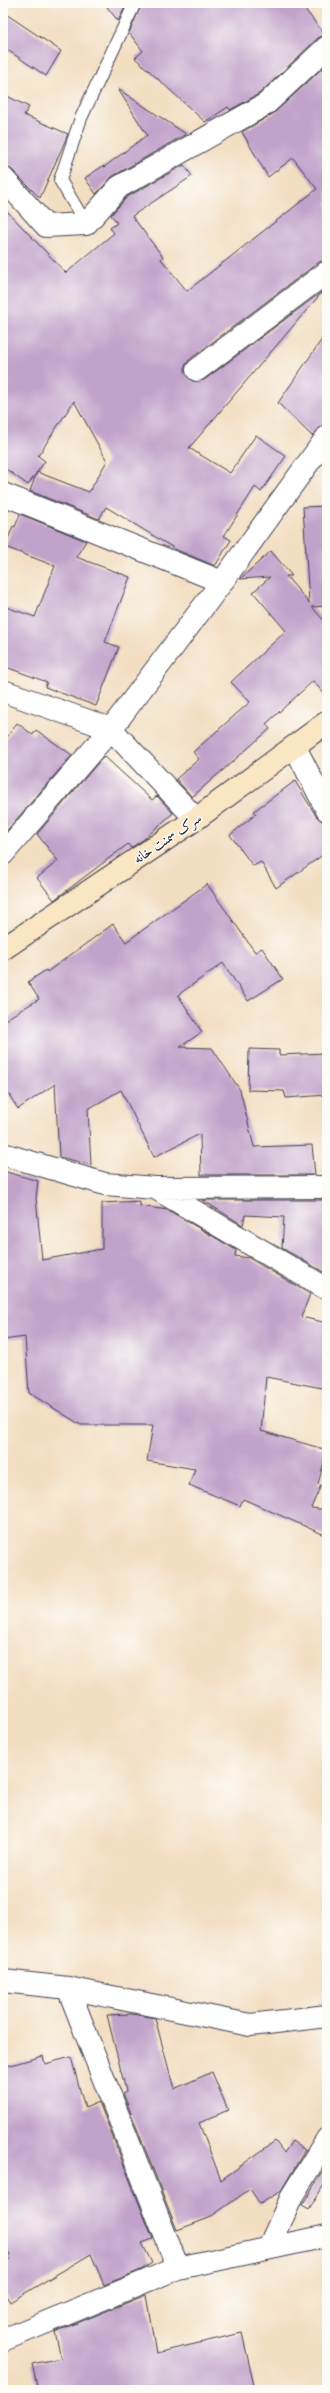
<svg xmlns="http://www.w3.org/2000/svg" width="330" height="2393" font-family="'IM FELL Great Primer',Amiri,serif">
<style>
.building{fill:#c1a2ca}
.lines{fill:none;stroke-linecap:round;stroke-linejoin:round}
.lane-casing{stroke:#413e4f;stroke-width:14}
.street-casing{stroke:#413e4f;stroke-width:24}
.secondary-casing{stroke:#413e4f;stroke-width:24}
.lane{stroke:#fff;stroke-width:12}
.street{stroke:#fff;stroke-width:22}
.secondary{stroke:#fbe6c4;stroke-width:22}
.labels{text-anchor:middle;stroke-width:3;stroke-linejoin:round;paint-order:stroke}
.street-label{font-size:14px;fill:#22223b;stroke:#fdfcf7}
</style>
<rect width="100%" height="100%" fill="#fdfcf7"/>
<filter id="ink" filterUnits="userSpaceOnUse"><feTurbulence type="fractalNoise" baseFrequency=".025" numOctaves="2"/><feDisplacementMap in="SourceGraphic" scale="8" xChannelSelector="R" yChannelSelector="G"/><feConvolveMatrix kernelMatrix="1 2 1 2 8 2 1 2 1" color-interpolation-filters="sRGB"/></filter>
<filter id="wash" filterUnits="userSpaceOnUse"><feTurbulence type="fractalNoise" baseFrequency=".012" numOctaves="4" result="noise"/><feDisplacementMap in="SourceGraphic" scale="16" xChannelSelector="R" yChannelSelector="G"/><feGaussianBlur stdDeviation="0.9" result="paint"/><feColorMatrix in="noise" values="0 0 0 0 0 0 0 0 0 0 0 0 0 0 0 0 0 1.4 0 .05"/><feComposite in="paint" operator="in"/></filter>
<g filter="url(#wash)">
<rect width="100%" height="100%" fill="#f3dec2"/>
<g id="blocks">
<path class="building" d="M104 3H127L118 21Z
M142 3H300L325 35 318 38 259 94 230 110 228 107 205 122 135 58 143 51 129 33Z
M3 12 61 51 46 76 3 47Z
M327 64V260L319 262 189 360 185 366V372L192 381 204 380 323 291 189 448 230 473 256 435 286 456 261 492 255 487 224 536 231 540 215 566 177 550 106 507 99 519 30 491 37 472 89 492 107 461 74 401 38 456 45 461 28 485 3 467V207L66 273 114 233 110 228 117 223 111 215 127 197 184 165 192 176 132 216 163 257 161 259 187 291 317 189 293 158 268 177 242 132 274 113Z
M118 89 186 134 113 176 96 194 85 178 103 166 104 167 147 135Z
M3 94 29 107 24 115 68 134 40 198 12 170 3 166Z
M327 332V425L322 426 312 436 278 403Z
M327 506V606L312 607 327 624V697L313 681 266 724 270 729 192 797 176 779 199 759 193 752 250 702 231 682 286 631 253 592 270 577 240 579 271 551 292 576H286L309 603 303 507Z
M20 514 86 541 76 557 130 577 105 642 119 647 96 706 45 687 47 682 3 666V606L35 617 55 566 5 547 13 526 15 527Z
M17 723 33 735 36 730 72 755 3 835V743Z
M104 756 152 800 157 796 173 813 144 839 131 848 128 844 54 900 37 878 58 861 37 834Z
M295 781 316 816 327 825V852L276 888 261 862 253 866 230 835 256 814 254 811Z
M207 884 255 952 262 948 283 979 248 1001 223 963 178 995 202 1032 180 1047 212 1048 240 1090 254 1147 312 1145 315 1175H201L200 1134 154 1157 121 1090 88 1109 91 1165 59 1157 55 1084 18 1109 3 1085V1021L39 999 28 982 46 970 47 972 113 924 126 942Z
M249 1049 279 1050V1055L327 1053V1095L286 1098 284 1091 248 1090Z
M3 1171 38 1181 36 1198 42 1260 102 1249V1203L140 1201V1206L168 1210 236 1250 235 1256 249 1258 310 1294 301 1317 327 1323V1389L266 1377 261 1431 327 1450 318 1484 321 1485 311 1508 327 1510V1536L243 1499 240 1506 189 1485 195 1469 147 1461 153 1425H81L29 1393 25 1337 3 1340Z
M202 1200H327V1274L282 1248 284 1217 245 1215 243 1225Z
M131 2014 155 2018 174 2089 212 2072 228 2110 199 2123 221 2180 275 2141 284 2153 292 2141 305 2150 281 2191 260 2204 250 2189 209 2218 177 2230 123 2093 126 2091 107 2015Z
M43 2056 45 2064 71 2057 85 2108 99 2102 153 2239 142 2243 152 2263 141 2270 104 2285 91 2254 10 2302 3 2291V2263L11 2258 3 2242V2067Z
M327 2164V2180L309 2209 302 2205Z
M146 2295 156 2353 242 2333 255 2390H38L32 2364 61 2358 55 2332Z"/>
</g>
</g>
<g filter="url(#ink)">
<use href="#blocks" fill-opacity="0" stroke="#413e4f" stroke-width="1"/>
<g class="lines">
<g class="lane-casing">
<path id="lane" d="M86 224 60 180 81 118 135 3"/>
</g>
<g class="street-casing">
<path id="street" d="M3 178 46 226 86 224 119 187 266 104 327 47
M197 370 327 272
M3 494 222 582
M3 691 111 729 196 819
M295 747 327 810
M3 854 111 729 222 582 327 437
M3 1154 105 1184 155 1188 327 1187
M155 1188 327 1289
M3 1981 68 1988 250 2025 327 2016
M68 1988 178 2268
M269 2247 293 2194 327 2139
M3 2340 178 2268 327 2236"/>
</g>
<g class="secondary-casing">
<path id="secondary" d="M3 949 196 819 327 722"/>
</g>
<use href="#lane" class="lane"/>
<use href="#street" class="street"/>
<use href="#secondary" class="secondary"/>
</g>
</g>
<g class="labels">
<g class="street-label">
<text transform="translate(167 838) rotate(-34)" y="5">سرک سمنت خانه</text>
</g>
</g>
<rect width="330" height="2393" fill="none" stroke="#fdfcf7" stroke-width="16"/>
</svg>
